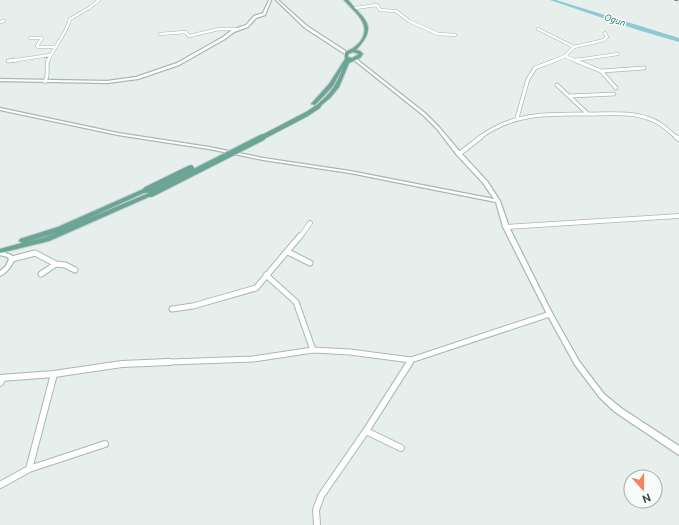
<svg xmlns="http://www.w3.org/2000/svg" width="679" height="525" font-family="Ubuntu,sans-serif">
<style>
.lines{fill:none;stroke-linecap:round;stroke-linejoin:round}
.river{fill:#8ec9d4;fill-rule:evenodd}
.minor-far4-casing{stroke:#a8b8b2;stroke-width:3.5}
.minor-far3-casing{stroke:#a8b8b2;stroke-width:4.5}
.minor-far2-casing{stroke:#a8b8b2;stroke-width:5.5}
.minor-far1-casing{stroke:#a8b8b2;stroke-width:7}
.minor-casing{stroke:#a8b8b2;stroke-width:8}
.tertiary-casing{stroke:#a8b8b2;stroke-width:2.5}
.primary-casing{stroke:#c2cac8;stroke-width:2}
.minor-far4{stroke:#fff;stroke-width:2.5}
.minor-far3{stroke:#fff;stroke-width:3}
.minor-far2{stroke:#fff;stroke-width:4}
.minor-far1{stroke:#fff;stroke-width:5}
.minor{stroke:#fff;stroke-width:6}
.tertiary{fill:#fff;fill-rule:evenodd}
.primary{fill:#6aa596;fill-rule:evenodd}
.rail{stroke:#5f7d75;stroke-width:1;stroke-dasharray:4 2;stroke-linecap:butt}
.primary-bridge-far1-casing{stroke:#c2cac8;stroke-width:6;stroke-linecap:butt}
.primary-bridge-casing{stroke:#c2cac8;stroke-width:8;stroke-linecap:butt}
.primary-bridge-far1{stroke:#6aa596;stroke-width:4.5}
.primary-bridge{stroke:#6aa596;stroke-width:6}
.labels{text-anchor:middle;stroke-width:3;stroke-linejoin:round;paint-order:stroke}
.far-water-label{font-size:9px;font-style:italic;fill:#1c6f80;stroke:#f7fbf9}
</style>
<rect width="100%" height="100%" fill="#e6efeb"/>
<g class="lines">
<path class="river" d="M550 0H556L679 38V42L638 30Z"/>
<g class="minor-far4-casing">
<path id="minor-far4" d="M355 8 377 5 380 10 396 11 409 21 438 34 455 35
M0 22 4 21
M538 29 574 47
M160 34 185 32 189 36 219 29H237
M30 38H42L37 46 38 47H55
M565 56 576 61
M576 60 618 54
M10 61 50 55
M48 61C54 46 66 35 70 19L89 8 99 0
M553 61 565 56 574 47 604 40 607 37 605 33"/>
</g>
<g class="minor-far3-casing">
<path id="minor-far3" d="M574 60 601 71 616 88
M576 60H578
M8 61 17 60
M602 71 644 68
M45 82C50 72 45 68 48 60
M557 85 588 114
M570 96 614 94
M517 118 528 79 535 68 556 60
M479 138C515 111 551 114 593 114 611 114 630 112 647 118 659 121 668 130 677 138"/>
</g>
<g class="minor-far2-casing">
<path id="minor-far2" d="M676 137 679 139
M459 154 481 137
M506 227 679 216
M300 237 310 223"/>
</g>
<g class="minor-far1-casing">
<path id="minor-far1" d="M288 252 310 263
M12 259 35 253 56 264 65 265 75 270
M41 274 56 264
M266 275 296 302 313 350
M172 309 193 306 256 288 300 236
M143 363 253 359 313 350 350 352 411 360
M409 363 411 360 550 314"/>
</g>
<g class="minor-casing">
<path id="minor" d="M0 378 54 374 122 364 169 362
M0 383 3 378
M366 431 401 448
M29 469 54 374
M0 485 29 469 105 444
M317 525 316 510 321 496 366 431 410 362"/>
</g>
<g class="tertiary-casing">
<path id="tertiary" d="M269 0H271L265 15 256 18 248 27 234 32 225 39 179 65 138 79 107 83 0 81V79L107 81 136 77 177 63 223 37 232 30 246 25 254 16 263 13Z
M276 0H278L307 26 347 52V54H345L305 28Z
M355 58 425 113 439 127 461 153 487 181 500 201 509 227 552 313 579 361 604 394 621 408 679 446V455L615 412 600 398 575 365 547 314 503 227 496 202 350 173 263 160 209 149 118 135 0 110V108L118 133 209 147 263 158 350 171 494 199 483 183 457 155 437 129 423 115 354 60 353 59Z
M0 251 11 255 15 259C11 266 8 272 0 276V271L6 266 9 259 7 257 0 255Z"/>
</g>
<g class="primary-casing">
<path id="primary" d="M344 0H348C365 21 379 25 356 50L360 51 363 54 360 58 349 63 339 87 330 98 319 107H317V105C331 93 337 84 343 67L333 86 315 105 311 104 329 84 345 59V52C351 50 355 47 360 42 373 24 355 13 344 0ZM353 52 359 54 352 58 348 57V54Z
M146 188 148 189V191L87 219 149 193H153L154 194 153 195 49 241 0 253V249L22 243 19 241 20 239 58 227ZM56 233 45 237 27 242Z"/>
</g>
<use href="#minor-far4" class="minor-far4"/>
<use href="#minor-far3" class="minor-far3"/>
<use href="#minor-far2" class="minor-far2"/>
<use href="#minor-far1" class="minor-far1"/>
<use href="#minor" class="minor"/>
<use href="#tertiary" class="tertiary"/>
<use href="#primary" class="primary"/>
<path class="rail" d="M674 0 679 1"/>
<g class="primary-bridge-far1-casing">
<path id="primary-bridge-far1" d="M261 138 307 114 319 106"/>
</g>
<g class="primary-bridge-casing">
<path id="primary-bridge" d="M146 190 191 168
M151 194 263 137"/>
</g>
<use href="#primary-bridge-far1" class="primary-bridge-far1"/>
<use href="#primary-bridge" class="primary-bridge"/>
</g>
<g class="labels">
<g class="far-water-label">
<text transform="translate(615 20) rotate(18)" y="3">Ogun</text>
</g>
</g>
<g transform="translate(643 489) rotate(159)"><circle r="19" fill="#f7fbf9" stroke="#a3b1ad"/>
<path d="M0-3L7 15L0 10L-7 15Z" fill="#f4845f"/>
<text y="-6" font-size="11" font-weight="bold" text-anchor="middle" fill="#24423a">N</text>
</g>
</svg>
